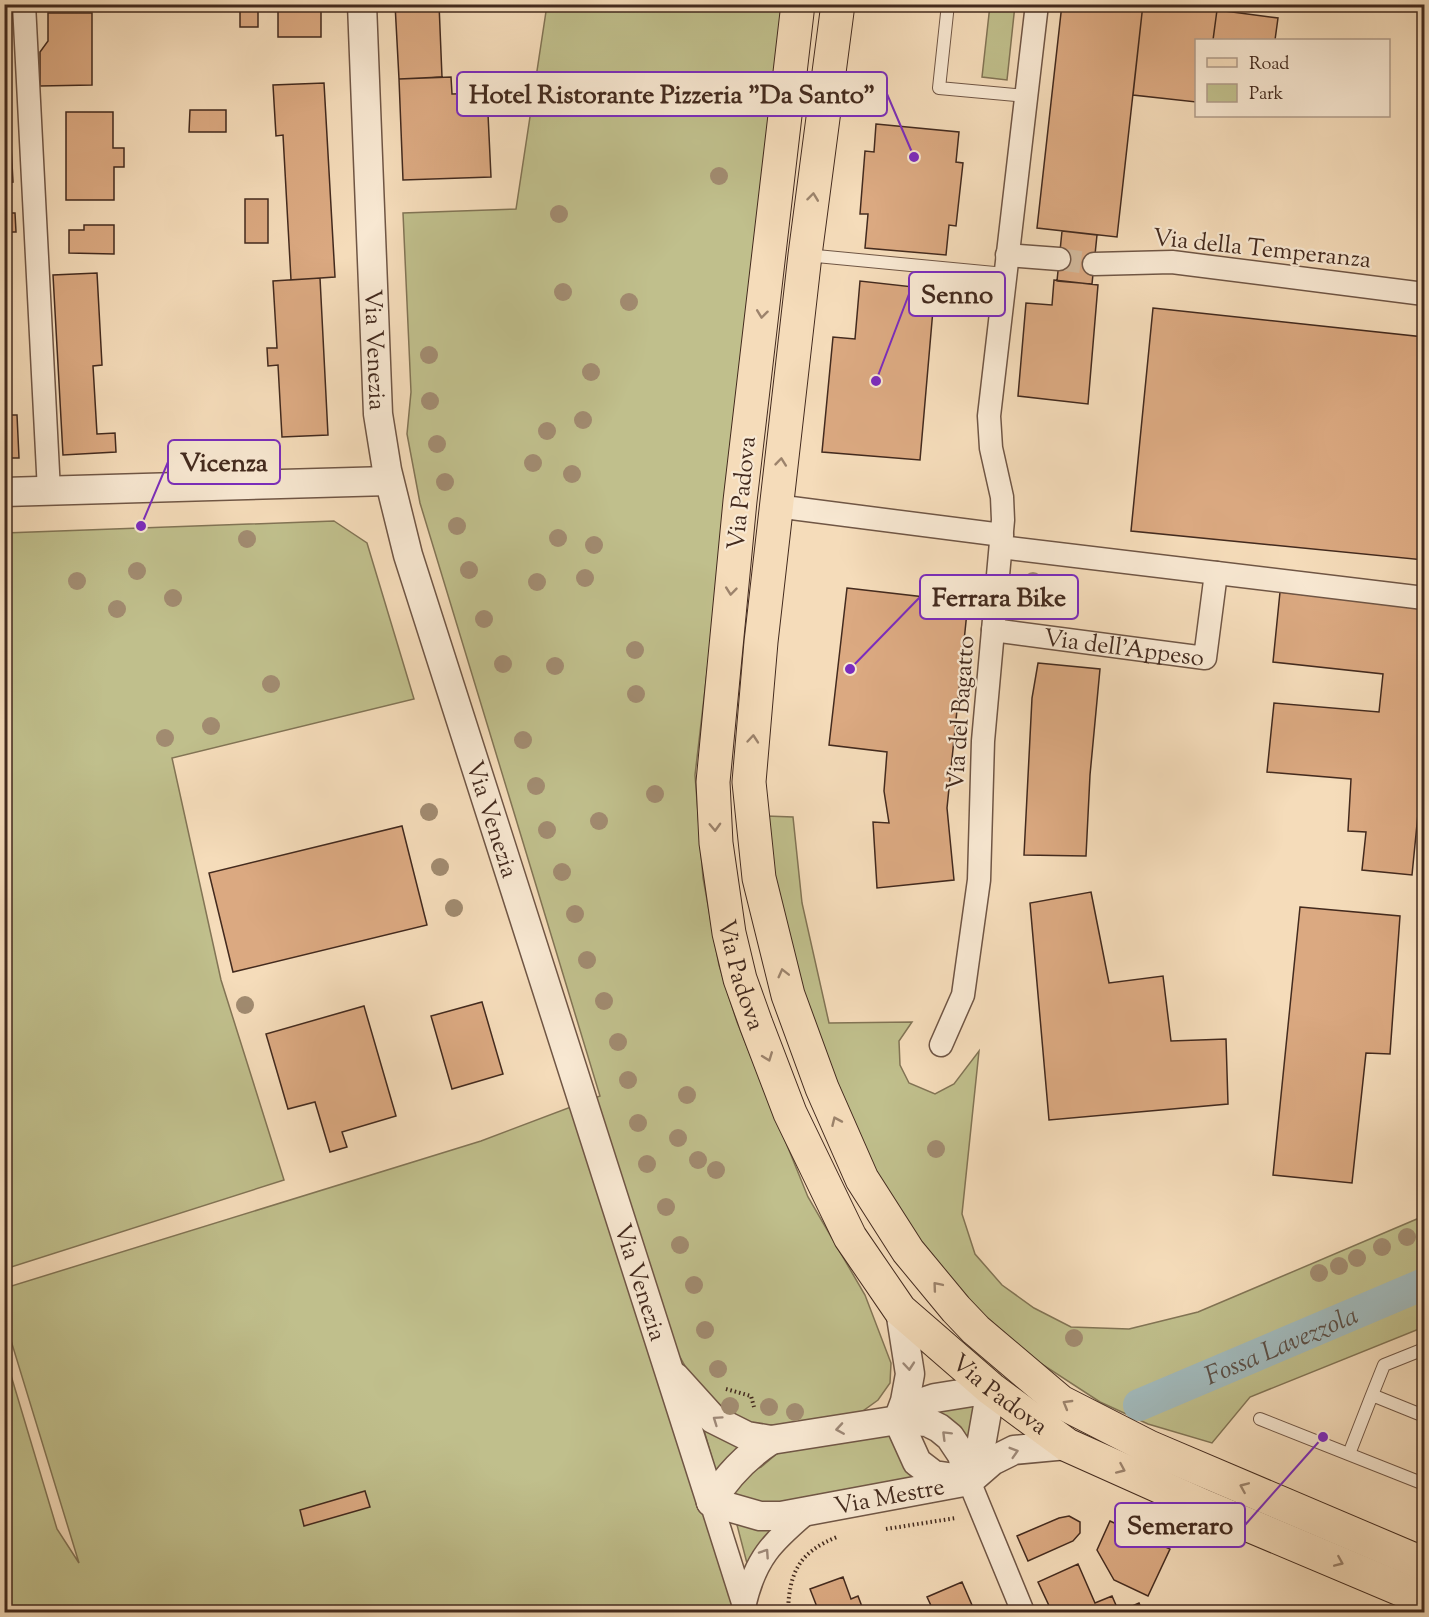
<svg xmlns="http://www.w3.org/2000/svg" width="1429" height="1617" font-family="'Sorts Mill Goudy',serif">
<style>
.green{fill:#c0bf8c;stroke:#827455;stroke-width:1.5}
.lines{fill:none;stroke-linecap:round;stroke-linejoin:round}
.canal{stroke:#a1b9bb;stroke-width:32}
.building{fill:#dba981;stroke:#432a1e;stroke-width:1.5}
.minor-tunnel{stroke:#d1b89b;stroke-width:22;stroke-dasharray:22 11;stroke-linecap:butt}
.service-casing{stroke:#705645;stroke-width:14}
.minor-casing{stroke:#705645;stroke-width:25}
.tertiary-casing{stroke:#705645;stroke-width:31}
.primary-casing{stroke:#432a1e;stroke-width:35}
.path{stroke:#432a1e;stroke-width:4;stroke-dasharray:1.5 3;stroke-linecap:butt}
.service{stroke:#f8e8d2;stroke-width:12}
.minor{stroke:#f8e8d2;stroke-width:22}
.tertiary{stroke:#f8e8d2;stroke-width:28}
.primary{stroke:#f5dcba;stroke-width:33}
.tree{fill:#a18b70}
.oneway{stroke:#9c836c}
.oneway2{stroke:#9e8978}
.labels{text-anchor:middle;stroke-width:4.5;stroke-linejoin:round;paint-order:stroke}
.street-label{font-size:24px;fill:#432a1e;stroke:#f8e8d2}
.water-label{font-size:26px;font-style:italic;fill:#5a4e45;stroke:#f8e8d2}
.leader{fill:none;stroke:#7b2cbf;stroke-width:2}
.callout-dot{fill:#7b2cbf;stroke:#f8e8d2;stroke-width:2}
.callout{fill:#f8e8d2;stroke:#7b2cbf;stroke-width:2}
.callout-label{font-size:26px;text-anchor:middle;font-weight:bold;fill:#432a1e}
</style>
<rect width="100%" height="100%" fill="#f5dcba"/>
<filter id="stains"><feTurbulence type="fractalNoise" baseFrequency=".00333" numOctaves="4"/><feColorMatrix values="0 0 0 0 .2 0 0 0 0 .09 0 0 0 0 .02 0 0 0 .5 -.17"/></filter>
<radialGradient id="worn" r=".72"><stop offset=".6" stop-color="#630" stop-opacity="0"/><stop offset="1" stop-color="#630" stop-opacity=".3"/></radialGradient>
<path class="green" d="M547 5H785L695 775 703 878 719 965 737 1022 808 1197 865 1295 891 1363 890 1383 878 1400 860 1413 768 1433 724 1415 693 1380 680 1357 738 1612H5L4 1352 57 1529 79 1563 5 1321V1288L481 1141 600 1096 420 503 407 434 411 392 403 213 516 209Z
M990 5H1015L1007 80 982 77Z
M334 521 367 543 414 699 172 758 221 980 284 1180 5 1269V533Z
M766 816 793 817 802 903 829 1023 912 1022 899 1041 900 1065 909 1083 935 1094 954 1084 979 1051 962 1214 975 1254 1002 1285 1034 1308 1071 1327 1129 1329 1198 1312 1424 1216V1327L1250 1397 1212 1443 1148 1424 1100 1402 1037 1361 967 1300 910 1234 863 1154 821 1055 771 878Z
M975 1401 967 1443 933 1414 952 1404Z
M700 1416 754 1443 717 1476Z
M894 1434 923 1482 771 1508 724 1496 748 1472 761 1467 780 1451Z
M736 1521 783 1523 749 1571Z"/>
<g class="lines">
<path class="canal" id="s1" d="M1139 1405 1424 1284"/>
</g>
<path class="building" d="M223 4H258V27H240V10H223Z
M278 4H321V37H278Z
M395 4H439L442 77 399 79Z
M499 4H528V8L499 10Z
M1062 4H1143L1117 237 1037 228Z
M1143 4H1164L1217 10 1213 40H1196V102L1133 95Z
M1217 10 1278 18 1275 40H1213Z
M48 13H92V85L40 86V52L48 41Z
M4 69H7L13 182 4 183Z
M451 77 452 94 487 93 491 177 403 180 399 79Z
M324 83 335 277 291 280 283 135 276 136 273 85Z
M190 110H226V132H189Z
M66 112H113V148H124V167H114V200H66Z
M876 124 959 132 956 162 963 163 956 226 949 225 946 255 865 248 868 214H860L865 151 874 152Z
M245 199H268V243H245Z
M4 213H15L16 232H4Z
M84 225H114V254L69 253V230H84Z
M1062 231 1097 235 1092 284 1057 281Z
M97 273 102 365 93 366 97 434 115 433 116 452 63 455 53 275Z
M914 273 936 275 920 460 822 452 833 337 855 339 860 281 913 287Z
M320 278 328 435 282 437 278 365 268 366 267 348H277L273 281Z
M1054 280 1098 285 1088 404 1018 396 1026 303 1052 305Z
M1153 308 1424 337V560L1131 531Z
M4 319H11V354H4Z
M4 415H17L19 458H4Z
M847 588 968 602 947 808 954 880 877 888 873 822 889 823 884 791 887 752 829 745Z
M1280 592 1424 608V753L1412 875 1362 870 1366 832 1348 831 1351 779 1267 772 1274 703 1379 712 1383 674 1273 662Z
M1038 663 1100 669 1090 775 1086 856 1024 855 1032 698Z
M402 826 427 925 233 972 209 873Z
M1091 892 1109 983 1163 976 1171 1041 1226 1039 1228 1104 1049 1120 1030 903Z
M1300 907 1400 916 1390 1054 1366 1053 1352 1183 1273 1175Z
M482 1002 503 1074 452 1089 431 1016Z
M364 1006 396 1116 342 1132 347 1147 330 1152 315 1102 288 1109 266 1034Z
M365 1491 370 1507 304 1526 300 1510Z
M1069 1516 1080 1522V1533L1073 1541 1028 1561 1017 1536 1059 1518Z
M1110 1521 1170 1549 1148 1596 1114 1580 1097 1550Z
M1078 1564 1095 1603 1112 1596 1119 1612 1139 1603 1143 1612H1052L1038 1582Z
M843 1577 851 1599 858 1596 864 1612H808L807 1610 817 1607 810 1589Z
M962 1582 975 1612H934L927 1597Z"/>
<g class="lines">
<path class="minor-tunnel" d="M1059 259 1094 264"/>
<g class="service-casing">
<path id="service" d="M948 4 939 88 1026 96
M806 255 1005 274
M1424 1349 1384 1365 1372 1395 1424 1416
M1260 1419 1424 1484
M1349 1454 1372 1395"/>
</g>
<g class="minor-casing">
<g id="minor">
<path d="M24 4 49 491"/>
<path d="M1007 255 1059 259"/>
<path d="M1094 264 1172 262 1424 294"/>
<path d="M776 506 1002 535"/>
<path d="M1001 547 1424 598"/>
<path id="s2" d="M993 630 1205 658 1216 573"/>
<path d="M941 1045 963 995 979 880 983 741 1003 520 1002 497 991 448 989 416 1037 4"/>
<path d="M969 1481 1023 1612"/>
<path d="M711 1502 744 1606"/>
<path d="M744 1607C755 1558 772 1542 810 1510"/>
</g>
</g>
<g class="tertiary-casing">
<g id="tertiary">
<path id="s3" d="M362 4 378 414 387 470 408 555 711 1502"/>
<path d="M4 492 389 481"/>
<path d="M900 1310 910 1374 905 1401 898 1420 917 1462 934 1475 962 1479"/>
<path d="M675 1377 713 1419 747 1436 771 1440 898 1420 927 1422 939 1428 950 1437 962 1455 969 1481"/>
<path d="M898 1420 920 1403 935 1398 991 1389 980 1451 969 1481"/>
<path id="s4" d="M711 1502 760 1516H781L969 1481 992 1461 1014 1450 1067 1445"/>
<path d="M711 1502C727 1476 745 1457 771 1440"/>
</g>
</g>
<g class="primary-casing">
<g id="primary">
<path id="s5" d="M798 4 740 501 713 782 716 843 729 933 740 979 756 1024 790 1113 850 1237 900 1310 991 1389 1067 1445 1201 1505 1424 1599"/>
<path d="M838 4 805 255 761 642 749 782 759 878 788 995 822 1088 862 1179 908 1251 956 1309 976 1330 1061 1402 1149 1447 1424 1564"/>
</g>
</g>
<path class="path" d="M726 1389 751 1396 754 1407
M886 1529 956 1518
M788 1612C789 1573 799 1552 837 1537"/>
<use href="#service" class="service"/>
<use href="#minor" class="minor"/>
<use href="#tertiary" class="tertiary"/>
<use href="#primary" class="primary"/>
</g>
<g class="tree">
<circle cx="719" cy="176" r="9"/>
<circle cx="559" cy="214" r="9"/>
<circle cx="563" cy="292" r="9"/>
<circle cx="629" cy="302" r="9"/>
<circle cx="429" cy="355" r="9"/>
<circle cx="591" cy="372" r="9"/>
<circle cx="430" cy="401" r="9"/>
<circle cx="583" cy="420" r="9"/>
<circle cx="547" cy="431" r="9"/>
<circle cx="437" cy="444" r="9"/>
<circle cx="533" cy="463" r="9"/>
<circle cx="572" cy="474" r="9"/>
<circle cx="445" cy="482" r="9"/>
<circle cx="457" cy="526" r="9"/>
<circle cx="558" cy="538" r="9"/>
<circle cx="247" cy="539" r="9"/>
<circle cx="594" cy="545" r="9"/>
<circle cx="469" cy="570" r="9"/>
<circle cx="137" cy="571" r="9"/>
<circle cx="585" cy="578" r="9"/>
<circle cx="77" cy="581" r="9"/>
<circle cx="1033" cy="581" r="9"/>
<circle cx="537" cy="582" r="9"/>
<circle cx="173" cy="598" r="9"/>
<circle cx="117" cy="609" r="9"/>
<circle cx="484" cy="619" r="9"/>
<circle cx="635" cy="650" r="9"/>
<circle cx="503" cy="664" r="9"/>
<circle cx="555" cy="666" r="9"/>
<circle cx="271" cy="684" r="9"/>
<circle cx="636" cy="694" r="9"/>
<circle cx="211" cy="726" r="9"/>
<circle cx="165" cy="738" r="9"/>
<circle cx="523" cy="740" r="9"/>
<circle cx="536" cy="786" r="9"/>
<circle cx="655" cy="794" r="9"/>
<circle cx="429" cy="812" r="9"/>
<circle cx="599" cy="821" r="9"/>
<circle cx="547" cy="830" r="9"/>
<circle cx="440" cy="867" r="9"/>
<circle cx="562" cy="872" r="9"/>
<circle cx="454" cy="908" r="9"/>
<circle cx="575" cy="914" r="9"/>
<circle cx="587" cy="960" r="9"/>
<circle cx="604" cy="1001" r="9"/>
<circle cx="245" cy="1005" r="9"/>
<circle cx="618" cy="1042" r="9"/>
<circle cx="628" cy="1080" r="9"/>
<circle cx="687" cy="1095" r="9"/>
<circle cx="638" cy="1123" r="9"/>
<circle cx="678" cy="1138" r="9"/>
<circle cx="936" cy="1149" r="9"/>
<circle cx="698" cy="1160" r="9"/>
<circle cx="647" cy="1164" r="9"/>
<circle cx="716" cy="1170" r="9"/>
<circle cx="666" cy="1207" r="9"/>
<circle cx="1407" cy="1237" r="9"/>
<circle cx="680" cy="1245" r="9"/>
<circle cx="1382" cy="1247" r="9"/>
<circle cx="1357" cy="1258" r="9"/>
<circle cx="1339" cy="1266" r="9"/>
<circle cx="1319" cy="1273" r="9"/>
<circle cx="694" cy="1285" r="9"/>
<circle cx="705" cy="1330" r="9"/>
<circle cx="1074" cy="1338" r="9"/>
<circle cx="718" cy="1369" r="9"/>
<circle cx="730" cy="1406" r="9"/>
<circle cx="769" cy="1407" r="9"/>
<circle cx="795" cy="1412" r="9"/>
</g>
<defs><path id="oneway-chevron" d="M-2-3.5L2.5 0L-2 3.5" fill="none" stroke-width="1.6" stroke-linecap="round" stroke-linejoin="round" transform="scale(1.5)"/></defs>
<g class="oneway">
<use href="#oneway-chevron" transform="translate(813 197) rotate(-83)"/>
<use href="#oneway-chevron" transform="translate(762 314) rotate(97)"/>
<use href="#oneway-chevron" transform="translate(781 462) rotate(-84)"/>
<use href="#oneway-chevron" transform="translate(731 591) rotate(96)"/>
<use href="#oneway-chevron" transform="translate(753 739) rotate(-85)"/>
<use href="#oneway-chevron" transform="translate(715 827) rotate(88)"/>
<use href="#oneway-chevron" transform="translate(783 973) rotate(-104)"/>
<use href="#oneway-chevron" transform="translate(768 1057) rotate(69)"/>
<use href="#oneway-chevron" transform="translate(836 1121) rotate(-114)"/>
<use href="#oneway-chevron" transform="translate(937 1286) rotate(-130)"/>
<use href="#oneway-chevron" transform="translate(1067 1404) rotate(-150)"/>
<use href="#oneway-chevron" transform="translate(1121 1469) rotate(24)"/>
<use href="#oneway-chevron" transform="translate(1244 1487) rotate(-157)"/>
<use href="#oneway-chevron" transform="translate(1339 1562) rotate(23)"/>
</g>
<g class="oneway2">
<use href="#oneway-chevron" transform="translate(909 1366) rotate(85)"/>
<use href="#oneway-chevron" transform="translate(717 1420) rotate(-145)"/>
<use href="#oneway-chevron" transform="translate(840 1429) rotate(171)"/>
<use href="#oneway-chevron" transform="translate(946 1435) rotate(-135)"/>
<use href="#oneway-chevron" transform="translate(1014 1452) rotate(-17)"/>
<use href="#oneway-chevron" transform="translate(765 1553) rotate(-56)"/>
</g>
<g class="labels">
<g class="street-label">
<text transform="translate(1262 248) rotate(6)" y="8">Via della Temperanza</text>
<text dy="8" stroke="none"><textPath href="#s3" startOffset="346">Via Venezia</textPath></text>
<text transform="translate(741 493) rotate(-84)" y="8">Via Padova</text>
<text dy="8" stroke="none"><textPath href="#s2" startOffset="132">Via dell'Appeso</textPath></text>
<text transform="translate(960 713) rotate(-86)" y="8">Via del Bagatto</text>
<text dy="8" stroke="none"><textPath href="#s3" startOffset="832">Via Venezia</textPath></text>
<text dy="8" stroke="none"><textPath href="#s5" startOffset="978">Via Padova</textPath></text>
<text dy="8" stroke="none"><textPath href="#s3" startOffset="1318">Via Venezia</textPath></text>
<text dy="8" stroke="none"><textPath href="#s5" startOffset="1482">Via Padova</textPath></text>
<text dy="8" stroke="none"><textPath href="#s4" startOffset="182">Via Mestre</textPath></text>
</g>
<g class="water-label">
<text dy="9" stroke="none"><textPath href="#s1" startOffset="154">Fossa Lavezzola</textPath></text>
</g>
</g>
<path class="leader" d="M914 157L887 94M876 381L909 294M141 526L168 462M850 669L920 597M1323 1437L1245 1525"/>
<g class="callout-dot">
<circle cx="914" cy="157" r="6"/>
<circle cx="876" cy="381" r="6"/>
<circle cx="141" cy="526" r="6"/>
<circle cx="850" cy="669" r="6"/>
<circle cx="1323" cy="1437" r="6"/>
</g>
<g class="callout">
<rect x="457" y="72" width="430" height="44" rx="6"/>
<rect x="909" y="272" width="96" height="44" rx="6"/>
<rect x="168" y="440" width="112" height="44" rx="6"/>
<rect x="920" y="575" width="158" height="44" rx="6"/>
<rect x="1115" y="1503" width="130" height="44" rx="6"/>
</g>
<g class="callout-label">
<text x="672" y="103">Hotel Ristorante Pizzeria "Da Santo"</text>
<text x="957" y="303">Senno</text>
<text x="224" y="471">Vicenza</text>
<text x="999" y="606">Ferrara Bike</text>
<text x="1180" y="1534">Semeraro</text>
</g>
<rect width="1429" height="1617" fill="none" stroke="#f5dcba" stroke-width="24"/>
<rect x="6" y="6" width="1417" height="1605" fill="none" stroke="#432a1e" stroke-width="3"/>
<rect x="12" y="12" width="1405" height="1593" fill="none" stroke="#432a1e" stroke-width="1.5"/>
<rect x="1195" y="39" width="195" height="78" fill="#f8e8d2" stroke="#b09c8a" stroke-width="1.5"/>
<rect x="1207" y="58" width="30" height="9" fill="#f5dcba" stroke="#b09c8a" stroke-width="1.5"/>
<text x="1249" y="69" font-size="18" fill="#432a1e">Road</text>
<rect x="1207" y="84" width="30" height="18" fill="#c0bf8c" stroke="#b09c8a" stroke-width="1.5"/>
<text x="1249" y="99" font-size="18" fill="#432a1e">Park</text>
<rect width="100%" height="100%" filter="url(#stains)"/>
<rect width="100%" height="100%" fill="url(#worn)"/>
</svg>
